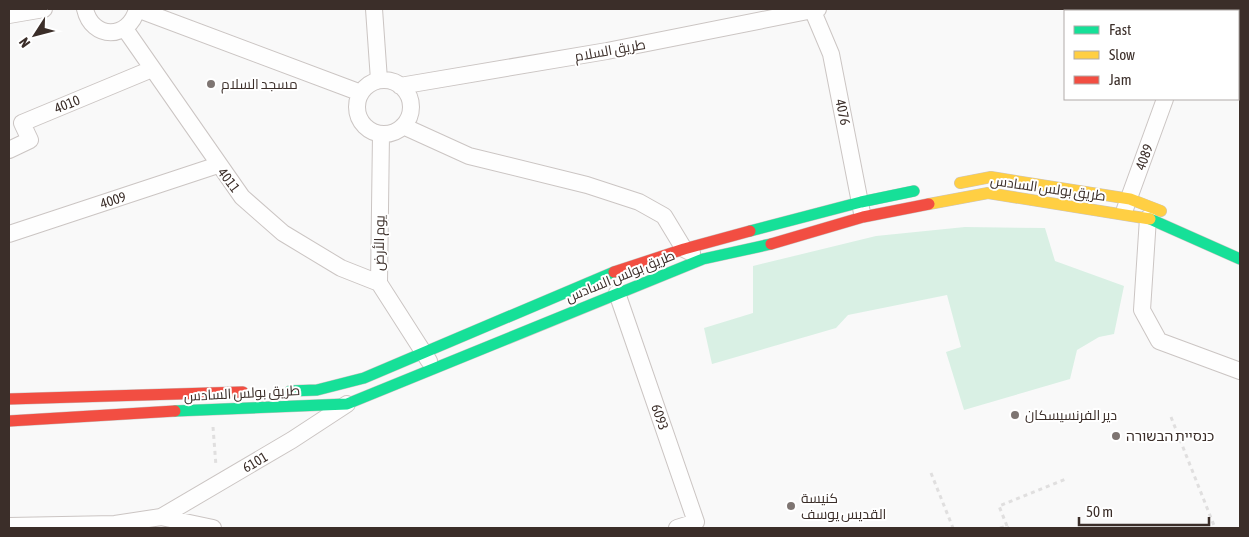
<svg xmlns="http://www.w3.org/2000/svg" width="1249" height="537" font-family="'Asap Condensed',Cairo,'Noto Sans Hebrew',sans-serif">
<style>
.green{fill:#d9f0e4}
.lines{fill:none;stroke-linecap:round;stroke-linejoin:round}
.street-casing{stroke:#cbc5c3;stroke-width:18}
.fast-casing{stroke:#cbc5c3;stroke-width:12}
.slow-casing{stroke:#cbc5c3;stroke-width:12}
.jam-casing{stroke:#cbc5c3;stroke-width:12}
.path{stroke:#e0dfdf;stroke-width:3;stroke-dasharray:4 4;stroke-linecap:butt}
.street{stroke:#fefefe;stroke-width:16}
.fast{stroke:#16e098;stroke-width:11}
.slow{stroke:#ffcf43;stroke-width:11}
.jam{stroke:#f24e42;stroke-width:11}
.poi-dot{fill:#7e7572;stroke:#fff;stroke-width:2}
.labels{text-anchor:middle;stroke-width:4;stroke-linejoin:round;paint-order:stroke}
.street-label{font-size:14px;fill:#3b2e29;stroke:#fff}
.poi-label{font-size:14px;fill:#3b2e29;stroke:#fff;text-anchor:start}
</style>
<rect width="100%" height="100%" fill="#f9f9f9"/>
<path class="green" d="M965 227 1045 228 1055 261 1124 286 1114 334 1099 337 1077 350 1070 379 964 410 946 352 961 347 947 295 848 315 836 328 712 364 704 328 753 313V266L876 236Z"/>
<g class="lines">
<g class="street-casing">
<path id="street" d="M85 9C92 40 129 40 137 9
M137 9 361 93
M374 9 379 80
M812 9 831 54 862 213
M1194 11 1195 9
M9 15 44 9
M125 29 242 197 283 233 341 268 379 283
M357 107a27 27 0 1 1 54 0a27 27 0 1 1-54 0Z
M400 86 607 51 818 9
M403 126 469 156 587 185 639 202 664 216 684 249 692 253
M381 134 379 283 429 361
M9 150 30 140 22 123 152 69
M1125 209 1165 99
M1148 218 1142 310 1159 341 1240 371
M9 234 218 165
M617 293 696 522 677 528
M161 517 292 440 347 404
M9 526 115 524 161 517 213 528"/>
</g>
<g class="fast-casing">
<path id="fast" d="M1150 219 1240 259
M750 231 861 202 914 191
M290 391 317 390 364 378 614 272
M175 411 347 404 703 259 771 244"/>
</g>
<g class="slow-casing">
<path id="slow" d="M960 183 991 177 1130 199 1161 211
M929 204 988 193 1150 219"/>
</g>
<g class="jam-casing">
<path id="jam" d="M771 244 863 217 929 204
M614 272 684 249 750 231
M9 399 243 392
M9 421 175 411"/>
</g>
<path class="path" d="M1171 417 1215 528
M213 427 216 466
M931 473 953 528
M1007 526 999 506 1066 479
M1000 528 1007 526 1008 528"/>
<use href="#street" class="street"/>
<use href="#fast" class="fast"/>
<use href="#slow" class="slow"/>
<use href="#jam" class="jam"/>
</g>
<g class="poi-dot">
<circle cx="211" cy="84" r="5"/>
<circle cx="1015" cy="415" r="5"/>
<circle cx="1116" cy="436" r="5"/>
<circle cx="791" cy="506" r="5"/>
</g>
<g class="labels">
<g class="street-label">
<text transform="translate(610 50) rotate(-10)" y="5">طريق السلام</text>
<text transform="translate(67 104) rotate(-22)" y="5">4010</text>
<text transform="translate(843 112) rotate(78)" y="5">4076</text>
<text transform="translate(1144 157) rotate(-70)" y="5">4089</text>
<text transform="translate(229 180) rotate(53)" y="5">4011</text>
<text transform="translate(1048 188) rotate(8)" y="5">طريق بولس السادس</text>
<text transform="translate(113 200) rotate(-18)" y="5">4009</text>
<text transform="translate(379 243) rotate(-89)" y="5">يوم الأرض</text>
<text transform="translate(620 276) rotate(-22)" y="5">طريق بولس السادس</text>
<text transform="translate(242 393) rotate(-3)" y="5">طريق بولس السادس</text>
<text transform="translate(660 417) rotate(71)" y="5">6093</text>
<text transform="translate(255 462) rotate(-31)" y="5">6101</text>
</g>
<g class="poi-label">
<text x="221" y="89">مسجد السلام</text>
<text x="1025" y="420">دير الفرنسيسكان</text>
<text x="1126" y="441">כנסיית הבשורה</text>
<text x="801" y="503">كنيسة<tspan x="801" dy="16">القديس يوسف</tspan></text>
</g>
</g>
<rect width="1249" height="537" fill="none" stroke="#3b2e29" stroke-width="20"/>
<rect x="1064" y="10" width="175" height="90" fill="#ffffff" stroke="#b1aba9"/>
<rect x="1074" y="26" width="25" height="8" fill="#16e098" stroke="#b1aba9"/>
<text x="1109" y="35" font-size="15" fill="#3b2e29">Fast</text>
<rect x="1074" y="51" width="25" height="8" fill="#ffcf43" stroke="#b1aba9"/>
<text x="1109" y="60" font-size="15" fill="#3b2e29">Slow</text>
<rect x="1074" y="76" width="25" height="8" fill="#f24e42" stroke="#b1aba9"/>
<text x="1109" y="85" font-size="15" fill="#3b2e29">Jam</text>
<g transform="translate(35 35) rotate(234)" stroke="#ffffff" stroke-width="4" paint-order="stroke">
<path d="M0-4L9 19L0 12L-9 19Z" fill="#3b2e29"/>
<text y="-8" font-size="14" font-weight="bold" text-anchor="middle" fill="#3b2e29">N</text>
</g>
<path d="M1079 517v8h130v-8" fill="none" stroke="#3b2e29" stroke-width="2.5"/>
<text x="1086" y="517" font-size="15" fill="#3b2e29" stroke="#ffffff" stroke-width="4" paint-order="stroke">50 m</text>
</svg>
